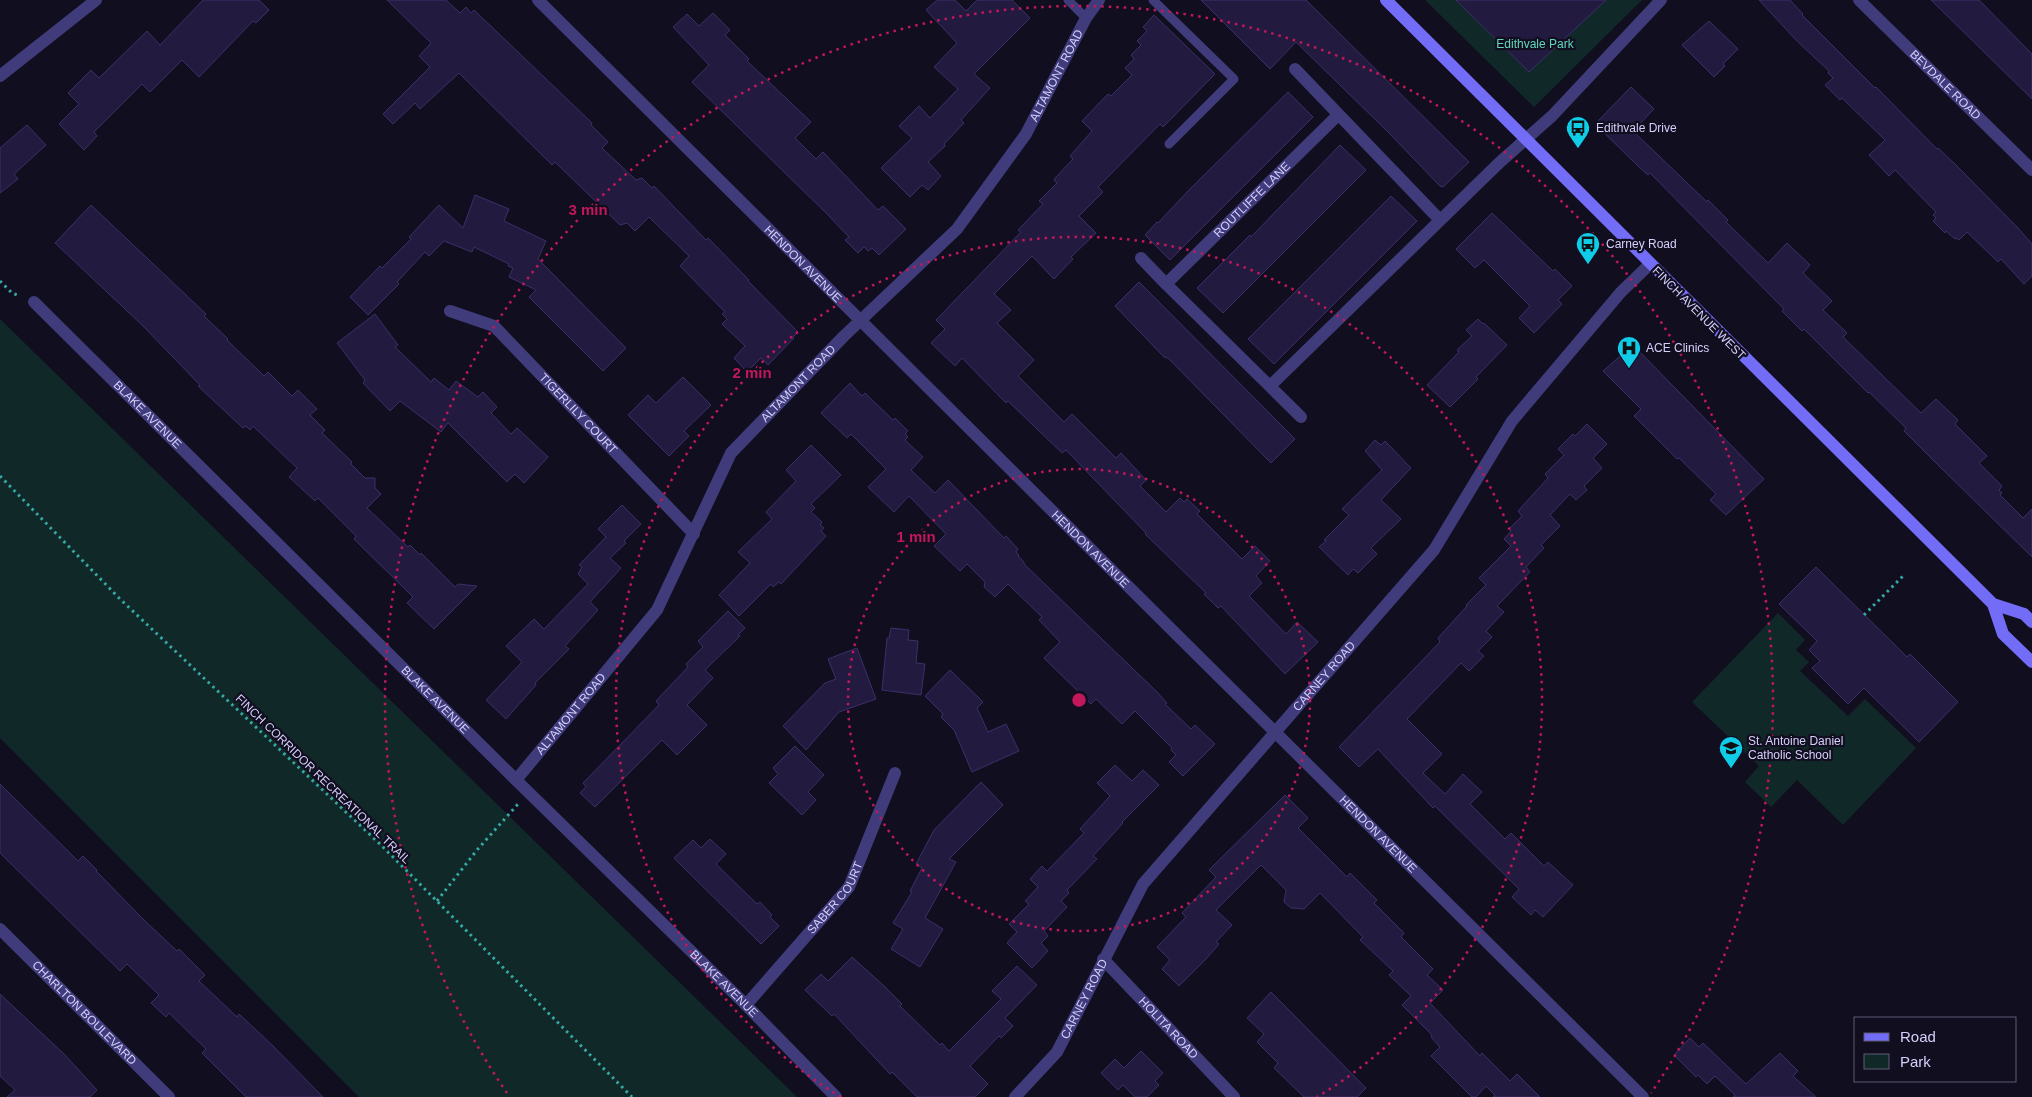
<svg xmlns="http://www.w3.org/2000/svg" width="2032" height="1097" font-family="Helvetica,sans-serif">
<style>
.green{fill:#112828}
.building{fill:#231b3f;stroke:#3c2f69}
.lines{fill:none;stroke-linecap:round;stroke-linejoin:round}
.path{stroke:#35a9a5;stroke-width:3;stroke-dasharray:2.5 4;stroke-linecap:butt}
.service{stroke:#403c7b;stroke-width:9}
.minor{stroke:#403c7b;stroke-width:12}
.tertiary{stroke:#403c7b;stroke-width:12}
.secondary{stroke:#736cf6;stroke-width:12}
.ring{fill:none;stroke:#c2185b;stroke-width:2.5;stroke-dasharray:2.5 5}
.labels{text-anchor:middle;stroke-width:4.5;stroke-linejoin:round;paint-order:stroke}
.park-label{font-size:12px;fill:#60d7bc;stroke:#110e1f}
.street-label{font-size:12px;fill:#d5cffc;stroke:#110e1f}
.poi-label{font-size:12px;fill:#d5cffc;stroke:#110e1f;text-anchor:start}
.centre{fill:#c2185b;stroke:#110e1f;stroke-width:2.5}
.ring-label{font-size:15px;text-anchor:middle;font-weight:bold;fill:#c2185b;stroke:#110e1f;stroke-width:4.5;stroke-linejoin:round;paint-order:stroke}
</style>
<rect width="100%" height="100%" fill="#110e1f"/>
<path class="green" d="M1425 0H1642L1534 107Z
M0 319 797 1097H359L0 738Z
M1778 613 1805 640 1796 650 1809 662 1800 671 1848 716 1865 699 1916 748 1843 825 1797 780 1771 807 1745 782 1759 766 1692 702Z"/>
<path class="building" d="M203 0H259L269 10 256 23 253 21 199 77 182 60 150 92 142 84 94 132 97 136 84 150 59 124 79 104 68 93 91 70 99 78 147 31 160 45Z
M387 0H446L460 13 466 7 471 13 474 10 592 123 591 125 608 142 602 148 636 180 642 178 652 188 654 186 706 240 708 238 749 280 748 281 798 332 793 337 794 338 768 365 761 358 747 372 734 358 745 346 722 324 727 319 722 314 725 312 680 266 689 256 649 217 635 231 627 223 620 225 555 162 552 165 459 73 420 109 415 103 393 124 383 114 430 67 419 56 431 43Z
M937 0H955L966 11 977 0H1012L1030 18 974 74 990 88 961 120 964 123 944 144 945 146 928 162 941 176 928 190 922 185 910 197 881 168 912 138 899 126 919 106 930 118 958 89 934 67 957 43 926 10Z
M1201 0H1306L1469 162 1443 187 1440 186 1388 132 1296 42 1270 69Z
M1456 0H1606L1529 72Z
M1759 0H1790L1803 14 1802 15 1875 88 1876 87 1937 149 1938 148 1958 167 2018 228 2032 244V276L2024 284 2001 259 1998 262 1967 232 1959 240 1956 238 1955 239 1946 231 1945 233 1933 221 1936 218 1933 215 1936 212 1895 170 1889 176 1869 155 1885 140 1842 98 1840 100 1825 85 1833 78 1828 73 1829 71 1797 41Z
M1931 0H1979L2032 54V99Z
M713 13 730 30 725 35 749 59 747 61 811 122 795 138 816 159 823 152 878 210 883 206 906 229 879 255 872 248 868 251 864 247 858 253 845 240 849 237 826 213 692 82 709 65 673 27 687 14 699 26Z
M1154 15 1215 74 1163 127 1160 124 1098 187 1103 192 1079 216 1096 233 1071 257 1073 259 1054 279 1032 256 994 294 1011 310 997 323 1034 360 1018 376 1064 422 1072 414 1116 458 1121 453 1146 480 1140 486 1166 512 1180 498 1184 502 1187 499 1200 511 1197 514 1242 559 1255 546 1270 561 1256 576 1262 583 1249 596 1286 634 1297 622 1318 642 1285 674 1221 606 1218 608 1204 594 1206 593 1145 534 1146 533 1066 450 1062 453 1008 401 1006 403 962 358 955 366 931 343 945 329 936 320 1021 232 1018 230 1043 204 1039 201 1057 183 1054 180 1056 177 1073 159 1070 156 1092 131 1082 121 1108 94 1111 96 1132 75 1125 68 1134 59 1131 55 1141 45 1137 41 1147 31 1143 27Z
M1709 21 1738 49 1723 64 1725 66 1714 77 1682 45Z
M1631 87 1654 109 1633 131 1707 202 1708 200 1728 220 1726 222 1768 263 1787 243 1810 265 1803 273 1832 301 1823 310 1847 333 1843 337 1921 413 1936 399 1958 420 1955 424 1987 456 1979 463 2002 486 1999 490 2002 493 2000 495 2023 518 2032 509V557L1936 463 1904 431 1906 428 1869 392 1868 393 1804 329 1802 331 1782 311 1784 309 1650 173 1648 175 1638 166 1595 124Z
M1288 92 1313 117 1170 260 1145 235 1157 222 1158 223 1189 190Z
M27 125 46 145 14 174 18 179 0 193V148Z
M1340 145 1366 170 1223 313 1197 288 1250 235 1251 237Z
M475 195 509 209 504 221 546 241 538 259 626 348 603 371 529 297 536 290 509 277 513 268 508 266 509 264 474 247 472 252 444 241 429 256 425 252 397 282 399 284 368 315 350 297 380 266 382 268 411 239 409 237 439 205 463 228Z
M1391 196 1417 221 1274 364 1248 339Z
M91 205 206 314 204 316 228 339 227 340 264 376 268 372 292 396 298 390 317 409 310 415 325 430 322 433 352 462 351 464 365 478H375V488L381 494 367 508 408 547 410 545 420 555 421 553 455 587 458 584 477 586 434 629 407 603 413 597 354 539 356 536 318 498 315 501 289 477 297 468 253 426 250 430 246 426 243 428 198 386 200 385 142 325 55 243Z
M1492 213 1553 271 1555 269 1572 286 1558 300 1562 304 1534 333 1519 318 1530 306 1484 260 1475 268 1456 249Z
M1139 282 1295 439 1271 463 1168 358 1164 357 1115 306Z
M375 314 398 345 395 347 431 382 434 378 449 390 456 381 478 397 483 392 497 407 491 413 511 434 517 428 548 457 524 483 515 474 507 482 448 423 441 432 400 401 390 411 363 383 365 380 337 343Z
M1478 319 1483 324 1484 323 1507 345 1476 377 1478 379 1450 407 1427 385 1459 352 1457 350 1472 336 1466 330Z
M1633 345 1764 479 1726 515 1710 500 1716 494 1679 458 1677 459 1634 416 1641 409 1603 371Z
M683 377 711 405 684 431 689 436 669 456 628 415 648 395 656 403Z
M850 383 862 396 865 393 893 420 895 418 908 431 905 434 908 437 905 440 923 457 911 470 935 493 948 480 1004 538 1006 536 1018 549 1016 552 1019 555 1018 556 1024 562V564L1155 690 1167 703 1165 704 1191 729 1195 725 1215 744 1183 776 1169 762 1176 755 1171 750 1172 748 1135 711 1122 724 1096 699 1091 704 1044 658 1060 642 1039 620 1042 617 1008 584 995 597 984 587 985 582 967 564 960 571 934 546 946 534 909 496 894 512 868 487 886 469 851 434 847 438 821 413Z
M1587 424 1607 444 1593 458 1602 468 1584 486 1587 490 1576 500 1570 494 1550 515 1560 526 1541 545 1544 548 1526 567 1530 572 1497 606 1504 612 1486 631 1492 637 1478 651 1484 656 1469 671 1461 663 1407 719 1442 754 1423 773 1445 794 1463 774 1482 792 1470 804 1505 839 1511 833 1544 866 1548 862 1573 885 1543 917 1535 910 1531 915 1512 897 1519 889 1435 806 1433 808 1378 749 1359 767 1339 747 1440 642 1438 638 1467 606 1466 605 1486 585 1479 578 1511 546 1504 539 1511 531 1509 529 1522 516 1518 511 1548 478 1545 474 1564 455 1558 449 1573 434 1575 436Z
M1375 440 1381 445 1385 441 1411 468 1381 500 1401 519 1371 548 1377 554 1358 573 1353 569 1348 575 1319 547 1326 541 1324 540 1349 515 1342 509 1382 470 1365 451Z
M811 445 841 475 811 504 815 508 811 512 822 522 820 525 824 528 821 531 826 536 781 584 779 582 773 587 771 584 739 616 719 595 750 563 738 552 772 519 766 512 796 481 786 470Z
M622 505 641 524 624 541 626 543 610 558 621 568 590 602 598 610 565 646 569 649 535 683 536 685 506 719 486 700 522 662 506 646 534 619 544 629 588 584 578 574 582 567 579 565 606 537 598 529Z
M1816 567 1907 657 1910 654 1958 702 1919 742 1864 688 1848 704 1812 668 1820 661 1809 650 1817 641 1779 604Z
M728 611 745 628 738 635 740 636 705 670 713 678 687 705 707 725 677 755 662 740 595 807 580 793 586 787 583 783 659 705 656 701 688 667 686 664 703 647 698 641Z
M891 628 909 630 908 640 918 641 916 663 925 664 921 695 882 690 887 638H889Z
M857 648 876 699 839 712 806 750 783 726 825 683 836 679 828 659Z
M950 670 983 702 977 708 988 732 1006 724 1019 751 972 772 954 730 941 717 943 714 925 696Z
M795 746 824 775 808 792 816 800 802 815 769 783 778 774 773 768Z
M1115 765 1132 781 1143 770 1159 785 1122 822 1123 823 1093 856 1097 859 1067 890 1069 893 1061 901 1067 907 1044 931 1048 936 1041 943 1048 951 1032 968 1007 943 1017 932 1009 924 1029 904 1025 901 1038 887 1030 879 1042 866 1047 871 1084 833 1080 829 1110 796 1097 783Z
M981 782 1003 805 949 859 956 862 925 918 943 929 920 967 891 949 903 929 893 923 912 892 910 891 922 868 916 864 934 830Z
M0 784 78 861 83 856 97 870 96 871 145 921 177 951 179 949 205 975 199 981 237 1017 239 1014 271 1044 323 1097H246L202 1053 206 1049 169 1013 166 1017 151 1003 159 995 127 964 120 971 0 853Z
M1285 795 1308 818 1298 828 1347 877 1350 873 1377 900 1374 903 1404 933 1401 937 1433 969 1427 975 1443 990 1430 1003 1480 1056 1482 1053 1510 1081 1517 1074 1540 1097H1493L1495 1095 1486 1086 1476 1097H1472L1431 1056 1440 1047 1431 1037 1432 1035 1402 1005 1411 996 1389 975 1393 971 1360 940 1363 937 1320 893 1304 909 1291 908 1284 902 1286 890 1261 865 1216 910 1232 925 1216 942 1219 944 1206 959 1179 986 1162 969 1170 960 1157 947 1186 917 1182 913 1216 877 1209 870Z
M710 839 726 854 716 864 757 904 760 902 772 915 770 917 779 926 761 944 674 858 693 840 701 848Z
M852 957 883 985 902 1004 900 1006 940 1045 942 1043 949 1051 1001 999 992 991 1017 966 1037 985 1005 1018 1013 1026 1001 1038 999 1036 970 1066 988 1084 975 1097H917L892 1072 890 1074 834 1014 832 1016 805 990 821 974 828 981Z
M1271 992 1366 1088 1357 1097H1304L1274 1068 1278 1063 1257 1042 1264 1034 1247 1018Z
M0 994 64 1054 97 1090 90 1097H7L15 1090 0 1076Z
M1690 1038 1699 1047 1703 1043 1746 1084 1780 1053 1798 1071 1793 1076 1816 1097H1733L1735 1095 1715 1076 1707 1084 1698 1075 1696 1077 1674 1055Z
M1141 1051 1163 1073 1155 1081 1159 1085 1147 1097H1135L1123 1085 1118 1090 1101 1073 1115 1059 1124 1068Z"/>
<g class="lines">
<path class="path" d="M0 281 12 293 20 296
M0 476 120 599 382 846 632 1097
M1864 615 1905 574
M437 901 477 850 518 804"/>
<path class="service" d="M1068 0 1086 18
M1153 0 1234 79 1169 144"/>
<g class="minor">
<path id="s1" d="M538 0C905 367 1275 731 1643 1097"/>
<path id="s2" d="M1859 0 2032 170"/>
<path d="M1295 69 1440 220"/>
<path d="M1141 258 1166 284"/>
<path id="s3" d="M34 302 516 780 746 1005 836 1097"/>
<path id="s4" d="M450 311 494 326 694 534"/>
<path d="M1270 386 1499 163 1552 116 1661 0"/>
<path id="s5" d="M1301 417 1166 284 1338 115"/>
<path id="s6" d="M516 780 657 610 731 453 844 336 957 229 1026 134 1086 18 1099 0"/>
<path id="s7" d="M0 929 169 1097"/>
<path id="s8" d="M1103 959 1234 1097"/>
<path id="s9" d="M746 1005 849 887 895 773"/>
<path id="s10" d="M1015 1097 1057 1052 1143 884 1434 550 1512 421 1621 292 1650 264"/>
</g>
<path class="tertiary" d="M0 76 96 0"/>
<path class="secondary" d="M1386 0 1993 604 2003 634 2032 662
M1993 604 2024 614 2032 622"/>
</g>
<g class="ring">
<circle cx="1079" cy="700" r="231"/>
<path d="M841 1097A463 463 0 1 1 1317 1097"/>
<path d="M507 1093A694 694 0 1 1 1651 1093"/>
</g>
<defs>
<g id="bus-pin" transform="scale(1.25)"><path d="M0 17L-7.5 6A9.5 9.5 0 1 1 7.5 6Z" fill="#0fcde8" stroke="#110e1f"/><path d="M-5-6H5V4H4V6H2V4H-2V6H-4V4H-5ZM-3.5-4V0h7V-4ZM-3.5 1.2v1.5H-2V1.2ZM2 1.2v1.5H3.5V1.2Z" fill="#111"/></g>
<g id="hospital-pin" transform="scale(1.25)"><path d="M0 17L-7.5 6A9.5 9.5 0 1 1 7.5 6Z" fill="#0fcde8" stroke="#110e1f"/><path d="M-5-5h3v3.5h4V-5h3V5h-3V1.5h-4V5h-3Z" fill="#111"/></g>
<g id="school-pin" transform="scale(1.25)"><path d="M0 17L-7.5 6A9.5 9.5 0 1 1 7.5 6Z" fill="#0fcde8" stroke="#110e1f"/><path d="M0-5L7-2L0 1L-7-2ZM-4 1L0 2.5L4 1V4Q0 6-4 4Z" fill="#111"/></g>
</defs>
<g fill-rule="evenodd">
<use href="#bus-pin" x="1578" y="128"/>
<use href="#bus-pin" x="1588" y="244"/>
<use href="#hospital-pin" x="1629" y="348"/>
<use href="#school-pin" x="1731" y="748"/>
</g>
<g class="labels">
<g class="park-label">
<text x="1535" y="48">Edithvale Park</text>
</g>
<g class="street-label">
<text dy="4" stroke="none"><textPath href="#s6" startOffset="896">ALTAMONT ROAD</textPath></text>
<text dy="4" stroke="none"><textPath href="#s2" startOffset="121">BEVDALE ROAD</textPath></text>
<text dy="4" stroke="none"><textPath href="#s5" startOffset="310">ROUTLIFFE LANE</textPath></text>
<text dy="4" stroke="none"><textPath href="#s1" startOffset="374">HENDON AVENUE</textPath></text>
<text transform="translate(1699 313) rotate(45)" y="4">FINCH AVENUE WEST</text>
<text dy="4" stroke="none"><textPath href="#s6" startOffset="491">ALTAMONT ROAD</textPath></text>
<text dy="4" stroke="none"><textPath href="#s4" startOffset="168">TIGERLILY COURT</textPath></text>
<text dy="4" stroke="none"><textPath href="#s3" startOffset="160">BLAKE AVENUE</textPath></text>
<text dy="4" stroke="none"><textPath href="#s1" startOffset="779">HENDON AVENUE</textPath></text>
<text dy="4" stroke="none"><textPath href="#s10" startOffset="526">CARNEY ROAD</textPath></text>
<text dy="4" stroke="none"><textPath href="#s3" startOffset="565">BLAKE AVENUE</textPath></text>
<text dy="4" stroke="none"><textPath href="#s6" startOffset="86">ALTAMONT ROAD</textPath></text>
<text transform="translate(323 779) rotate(44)" y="4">FINCH CORRIDOR RECREATIONAL TRAIL</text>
<text dy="4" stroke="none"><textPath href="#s1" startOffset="1184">HENDON AVENUE</textPath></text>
<text dy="4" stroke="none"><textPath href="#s9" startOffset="140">SABER COURT</textPath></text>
<text dy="4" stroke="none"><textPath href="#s3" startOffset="970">BLAKE AVENUE</textPath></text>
<text dy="4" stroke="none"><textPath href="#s10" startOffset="121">CARNEY ROAD</textPath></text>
<text dy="4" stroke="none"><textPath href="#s7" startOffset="119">CHARLTON BOULEVARD</textPath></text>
<text dy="4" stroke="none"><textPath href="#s8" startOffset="95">HOLITA ROAD</textPath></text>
</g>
<g class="poi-label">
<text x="1596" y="132">Edithvale Drive</text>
<text x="1606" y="248">Carney Road</text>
<text x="1646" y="352">ACE Clinics</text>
<text x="1748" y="745">St. Antoine Daniel<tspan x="1748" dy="14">Catholic School</tspan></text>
</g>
</g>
<circle cx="1079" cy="700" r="8" class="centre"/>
<g class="ring-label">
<text x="588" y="215">3 min</text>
<text x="752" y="378">2 min</text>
<text x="916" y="542">1 min</text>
</g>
<rect x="1854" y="1017" width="162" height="65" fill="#110e1f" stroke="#5f5b77"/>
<rect x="1864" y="1033" width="25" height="8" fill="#736cf6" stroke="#5f5b77"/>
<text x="1900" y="1042" font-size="15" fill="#d5cffc">Road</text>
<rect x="1864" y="1054" width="25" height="15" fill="#112828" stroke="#5f5b77"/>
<text x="1900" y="1067" font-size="15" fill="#d5cffc">Park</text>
</svg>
